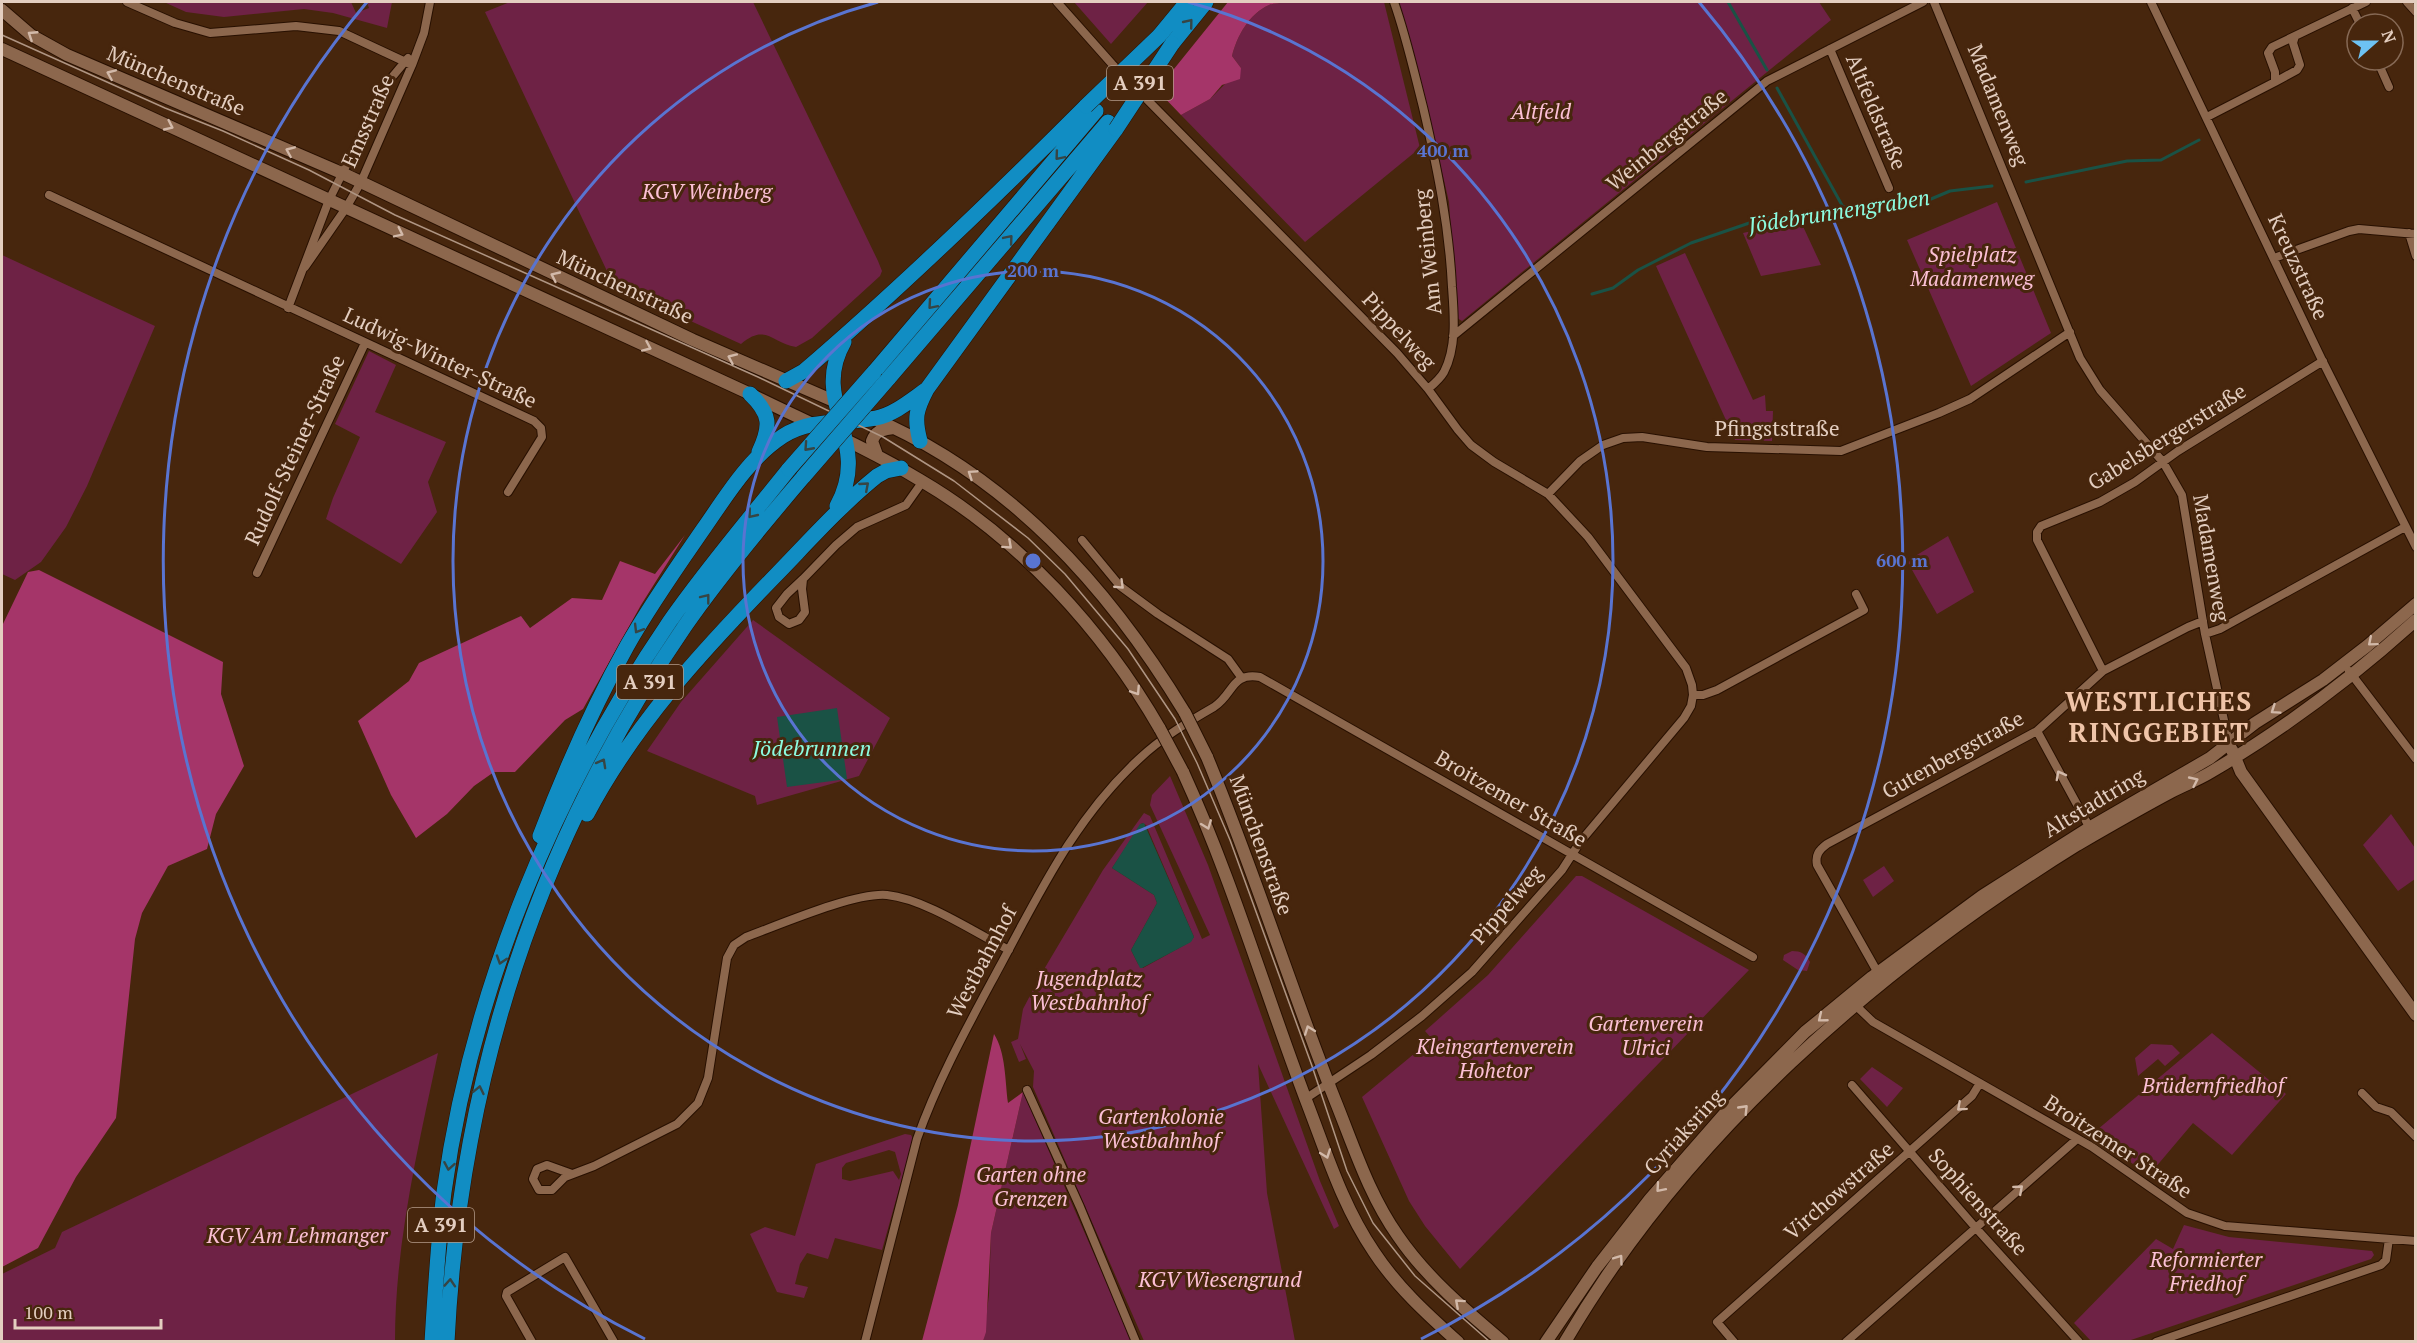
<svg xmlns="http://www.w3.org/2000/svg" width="2417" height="1343" font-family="'PT Serif',serif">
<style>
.green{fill:#6e2245;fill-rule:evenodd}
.forest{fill:#a53569}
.water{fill:#1a5245}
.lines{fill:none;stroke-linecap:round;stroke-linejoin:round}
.stream{stroke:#1a5245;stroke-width:3}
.street-casing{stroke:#281001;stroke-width:10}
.secondary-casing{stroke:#281001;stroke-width:14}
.highway-casing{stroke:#281001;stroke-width:16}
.street{stroke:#8c674d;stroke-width:8}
.secondary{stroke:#8c674d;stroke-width:12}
.highway{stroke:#118dc3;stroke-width:15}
.tram{stroke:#af9583;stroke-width:1.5}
.secondary-bridge-casing{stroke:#281001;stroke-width:14;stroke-linecap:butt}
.highway-bridge-casing{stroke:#281001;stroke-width:16;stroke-linecap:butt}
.secondary-bridge{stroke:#8c674d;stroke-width:12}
.highway-bridge{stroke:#118dc3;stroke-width:15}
.oneway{stroke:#374544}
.oneway2{stroke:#d2b9a9}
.ring{fill:none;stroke:#5974d1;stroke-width:3}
.labels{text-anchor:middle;stroke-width:6;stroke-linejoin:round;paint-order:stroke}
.shield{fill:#47260d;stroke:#b59c8a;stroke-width:1.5}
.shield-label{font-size:20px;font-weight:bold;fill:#e4cec0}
.street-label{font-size:21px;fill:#e4cec0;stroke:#47260d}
.park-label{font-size:21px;font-style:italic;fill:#fcc0d6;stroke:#47260d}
.water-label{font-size:22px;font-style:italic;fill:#8cfce0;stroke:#47260d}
.district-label{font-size:27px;font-weight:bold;letter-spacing:1.5px;fill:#efc4a8;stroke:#47260d}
.centre{fill:#5974d1;stroke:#47260d;stroke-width:3}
.ring-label{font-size:18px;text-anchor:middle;font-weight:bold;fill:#5974d1;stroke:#47260d;stroke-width:6;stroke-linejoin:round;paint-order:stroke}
</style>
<rect width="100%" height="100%" fill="#47260d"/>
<path class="green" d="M164 2H351L356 13 369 8 367 2H392L387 28 333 13 304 9 224 17 186 12Z
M510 2H753L878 261 882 271 880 276 812 338 796 347C771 343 766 323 741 344L614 286 485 12Z
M1074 2H1148L1111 44Z
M1283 2H1384L1420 148 1305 242 1181 115 1210 99 1241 68 1232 56C1237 36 1249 14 1269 5 1274 3 1279 4 1283 2Z
M1397 2H1819L1831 20 1462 321 1457 318 1449 202 1424 95Z
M1997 202 2051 333 1971 386 1907 240Z
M1800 220 1821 265 1761 276 1743 233Z
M1685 253 1753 400 1765 395 1766 411H1773L1772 441 1735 440 1656 266Z
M2 255 155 326 87 486 66 527 41 562 15 580 2 574Z
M369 351 396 365 375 412 446 442 428 482 437 512 401 564 326 519 333 498 360 437 335 424Z
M1948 536 1974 592 1937 614 1907 561Z
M753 620 890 718 859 776 757 805 755 796 647 751 681 702Z
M1170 776 1208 865 1320 1181 1339 1226 1334 1229 1258 1064 1267 1193 1295 1341H1144L1033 1087 1034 1071 1020 1044 1026 1059 1019 1062 1011 1042 1018 1039 1023 1009 1043 971 1103 870 1144 813 1150 816 1202 939 1210 935 1150 805 1152 795ZM1142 823 1146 825 1194 937 1190 942 1143 968 1138 964 1131 950 1157 903 1154 895 1112 868Z
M2391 814 2415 848V879L2398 891 2363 845Z
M1884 866 1894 881 1873 897 1863 880Z
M1576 876H1582L1749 970 1460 1269 1425 1226 1409 1201 1362 1097 1432 1039 1425 1031 1488 975Z
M1792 951C1801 951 1806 954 1810 962L1807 971 1798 970 1783 960 1784 955Z
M2212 1033 2286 1094 2232 1155 2193 1123 2149 1175 2091 1135Z
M2151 1044 2172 1045 2180 1053 2165 1066 2158 1059 2138 1076 2135 1058Z
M438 1053C418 1148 395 1244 395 1341H2V1274L55 1248 62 1232Z
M1872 1067 1903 1088 1887 1107 1860 1079Z
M1023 1092 1132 1341 983 1342 989 1295 991 1233Z
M905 1134 911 1135 913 1139 882 1250 835 1238 828 1259 807 1253 800 1264 795 1284 808 1287 804 1298 777 1292 750 1234 765 1227 795 1236 816 1164ZM889 1150 895 1152 901 1174 899 1180 893 1171 850 1181 842 1179V1168L846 1163Z
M2184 1225 2229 1237 2372 1251 2374 1255 2371 1259 2128 1341H2091L2074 1323 2156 1239 2173 1249Z"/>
<path class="forest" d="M1228 2H1283C1279 4 1274 3 1269 5 1249 14 1237 36 1232 56L1241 68 1240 79 1222 85 1210 99 1181 115 1157 90Z
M685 535 641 605 583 709 565 720 515 772H494L474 786 447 814 416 838 391 795 358 721 409 681 419 663 521 616 530 628 572 598 602 600 620 561 655 574Z
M39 570 223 662 221 694 244 766 216 814 207 849 168 866 142 913 135 939 116 1118 76 1177 38 1248 2 1267V626L28 572Z
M994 1034C1006 1053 1005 1081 1008 1103L1023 1092 991 1233 986 1332 983 1341H922L958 1205Z"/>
<path class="water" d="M837 708 847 779 787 787 777 717Z
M1144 823 1194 937 1191 942 1142 968H1140L1131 950 1157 903 1154 895 1112 868 1140 824Z"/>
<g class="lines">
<path class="stream" d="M1728 2 1767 70
M1777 88 1843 207
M2026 182 2127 161 2161 160 2199 140
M1592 294 1613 288 1638 270 1691 243 1761 219 1843 207 1931 199 1950 191 1992 186"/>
<g class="street-casing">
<path id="street" d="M127 2 175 23 210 33 296 26 339 31 412 65
M1057 2 1112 64 1397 353 1428 389 1458 430 1471 445 1494 462 1548 494 1588 537 1686 668 1692 685 1693 695 1691 706 1684 718 1580 842 1562 870 1472 972 1422 1016 1371 1055 1305 1099
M1394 2C1406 36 1414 72 1423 107 1437 167 1449 225 1452 287 1454 314 1457 347 1444 372 1440 379 1434 384 1428 389
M1934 2 2080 358 2100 390 2163 462 2182 495 2205 634 2229 743
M2151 2 2321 358 2416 547
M2407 2 2416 12
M2352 8 2360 24
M2295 36 2293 43 2300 65 2297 70 2275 82V72L2268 53 2272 47 2366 2
M1830 49 1889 188
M2377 60 2389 87
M2207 117 2275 82
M49 195 534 421 541 428 542 437 508 492
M2409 233 2416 256
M2274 258 2349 231 2359 229 2416 234
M305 267 346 208 361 182 412 65 424 33 430 2
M288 308 329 200 388 82 408 58
M1453 336 1767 81 1923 2
M1548 494 1580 461 1603 445 1623 438 1642 437 1707 447 1841 451 1939 413 1970 399 2070 332
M1082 540 1120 586 1158 614 1228 659 1241 677
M257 573 365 343
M803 579 787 594 776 608 779 617 789 624 799 620 805 612 802 589 803 579 836 545 857 527 906 505 923 481
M2205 634 2220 629 2405 527
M2103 671 2037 540V532L2041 526 2100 502 2135 482 2178 451 2323 361
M2349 671 2416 759
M1693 695H1703L1717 690 1864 610 1856 594
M2037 731 2092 832
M1878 973 1817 865C1815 855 1819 850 1827 844L2037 731 2103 671 2188 627 2203 621
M1852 1002 1873 1022 2092 1147 2187 1213 2225 1226 2416 1241
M1852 1085 1975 1227 2079 1342
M1027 1090 1080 1207 1136 1342
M2362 1093 2376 1107 2391 1112 2416 1137
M572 1174 547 1165 537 1169 533 1179 539 1190H552L565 1177 594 1166 677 1124 698 1103 708 1078 727 958 734 945 746 937C779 925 855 892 887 895 925 899 974 932 1009 950
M532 1342 506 1296 507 1292 565 1257 614 1342
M865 1342 917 1139C938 1079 970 1022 1000 966 1040 892 1075 818 1139 759 1161 738 1188 722 1214 707 1234 694 1231 672 1260 677L1753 957
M1734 1342 1717 1322 1972 1096 1980 1083
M1846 1342 2077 1139
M2156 1342 2381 1265 2386 1260 2389 1239"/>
</g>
<g class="secondary-casing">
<path id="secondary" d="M2 10 31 35 67 55 344 174 693 340 843 405
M2 49 746 392C804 421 864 446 920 480 1019 538 1103 630 1160 729
M870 417C1009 476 1108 586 1185 713
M877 455 872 441C876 430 882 430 893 428
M2232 750 2241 772 2416 1015
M1207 757C1254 870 1290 987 1335 1100 1354 1147 1369 1195 1398 1236 1426 1277 1465 1310 1503 1342
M1183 772C1233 881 1266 996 1309 1108 1328 1158 1344 1208 1374 1252 1397 1287 1427 1314 1458 1342
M1546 1342 1597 1267 1650 1199 1727 1111 1805 1032 1872 977 1982 896 2089 828 2210 758 2255 723 2323 680 2367 646 2416 604
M1565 1342C1685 1136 1877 969 2077 845 2108 827 2139 809 2171 792 2184 785 2198 780 2211 772 2284 729 2353 677 2416 620"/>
</g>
<g class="highway-casing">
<path id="highway" d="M1159 36 1187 2
M1172 44 1206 2
M874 372 1096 111
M888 379 1108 122
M786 381 804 371C902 287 995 197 1086 106
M750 394C771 414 771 426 759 452
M920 441C914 418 916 410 927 389L1116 129
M837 506C873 441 809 403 844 342
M587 814C635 723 705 648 776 575 809 541 840 506 877 476L886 471 901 468
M540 836C565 770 593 707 627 646 650 605 677 567 704 528 727 495 749 458 783 436 813 417 844 425 876 418 895 414 911 400 927 389
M432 1342C435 1292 438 1242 444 1192 472 988 555 790 670 621 707 568 749 519 789 469
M447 1342C460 1080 536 843 685 626 721 574 763 524 804 476"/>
</g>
<use href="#street" class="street"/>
<use href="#secondary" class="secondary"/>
<use href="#highway" class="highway"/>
<path class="tram" d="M2 35 165 108 223 131 309 170 395 215 758 377 883 437 954 481 1028 538 1065 574 1128 649 1175 719 1197 763 1230 840 1312 1066 1347 1171 1373 1223 1415 1276 1490 1342"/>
<g class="secondary-bridge-casing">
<path id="secondary-bridge" d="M1185 713 1207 757
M1160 729 1183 772"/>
</g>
<g class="highway-bridge-casing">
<path id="highway-bridge" d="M1086 106 1159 36
M1116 129 1172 44
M789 469 874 372
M804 476 888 379"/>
</g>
<use href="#secondary-bridge" class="secondary-bridge"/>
<use href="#highway-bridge" class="highway-bridge"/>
</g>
<defs><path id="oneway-chevron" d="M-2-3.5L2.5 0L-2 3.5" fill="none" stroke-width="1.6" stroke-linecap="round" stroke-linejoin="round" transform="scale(1.5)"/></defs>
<g class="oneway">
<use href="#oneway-chevron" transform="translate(1189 23) rotate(-51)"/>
<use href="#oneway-chevron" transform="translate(1059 156) rotate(130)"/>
<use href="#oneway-chevron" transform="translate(1009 239) rotate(-50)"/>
<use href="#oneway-chevron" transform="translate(932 305) rotate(131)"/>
<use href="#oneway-chevron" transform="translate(808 447) rotate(132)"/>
<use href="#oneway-chevron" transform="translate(865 486) rotate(-41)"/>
<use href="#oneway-chevron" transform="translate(752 514) rotate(129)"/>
<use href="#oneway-chevron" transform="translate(706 598) rotate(-52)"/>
<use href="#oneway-chevron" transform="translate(638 629) rotate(121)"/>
<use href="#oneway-chevron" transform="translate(602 763) rotate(-61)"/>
<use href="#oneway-chevron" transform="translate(501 960) rotate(108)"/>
<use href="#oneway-chevron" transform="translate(479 1090) rotate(-78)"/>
<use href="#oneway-chevron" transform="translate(449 1166) rotate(100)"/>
<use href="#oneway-chevron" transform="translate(450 1283) rotate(-86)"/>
</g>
<g class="oneway2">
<use href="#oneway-chevron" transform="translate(32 35) rotate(-147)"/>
<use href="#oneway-chevron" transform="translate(111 74) rotate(-157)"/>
<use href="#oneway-chevron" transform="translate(169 126) rotate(25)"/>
<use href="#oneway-chevron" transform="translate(290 151) rotate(-157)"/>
<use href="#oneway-chevron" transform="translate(399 233) rotate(26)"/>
<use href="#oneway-chevron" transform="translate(555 276) rotate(-155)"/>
<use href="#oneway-chevron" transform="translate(647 347) rotate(24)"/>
<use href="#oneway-chevron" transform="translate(732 358) rotate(-156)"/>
<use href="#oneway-chevron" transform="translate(972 474) rotate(-146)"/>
<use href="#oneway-chevron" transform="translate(1008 545) rotate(42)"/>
<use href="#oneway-chevron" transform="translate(1120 585) rotate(44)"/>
<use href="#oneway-chevron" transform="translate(2372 642) rotate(140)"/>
<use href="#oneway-chevron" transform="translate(1136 691) rotate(57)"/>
<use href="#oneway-chevron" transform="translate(2275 710) rotate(146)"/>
<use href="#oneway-chevron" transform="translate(2060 775) rotate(-118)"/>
<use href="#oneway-chevron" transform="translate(2194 781) rotate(-25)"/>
<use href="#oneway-chevron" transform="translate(1207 825) rotate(69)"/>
<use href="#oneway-chevron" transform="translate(1822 1018) rotate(141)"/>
<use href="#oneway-chevron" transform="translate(1309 1030) rotate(-110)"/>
<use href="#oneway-chevron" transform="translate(1961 1107) rotate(138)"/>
<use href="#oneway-chevron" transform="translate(1744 1109) rotate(-46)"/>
<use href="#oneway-chevron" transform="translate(1326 1154) rotate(70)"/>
<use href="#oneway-chevron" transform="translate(1660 1188) rotate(131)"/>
<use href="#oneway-chevron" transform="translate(2019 1189) rotate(-41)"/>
<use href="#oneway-chevron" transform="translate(1619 1259) rotate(-54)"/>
<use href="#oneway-chevron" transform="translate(1459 1303) rotate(-138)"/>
</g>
<g class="ring">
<circle cx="1033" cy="561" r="290"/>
<path d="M1188 2A580 580 0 1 1 878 2"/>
<path d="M645 1339A869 869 0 0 1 367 2M1699 2A869 869 0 0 1 1421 1339"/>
</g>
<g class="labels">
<g class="shield">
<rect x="1107" y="66" width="66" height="34" rx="4.5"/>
<rect x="617" y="665" width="66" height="34" rx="4.5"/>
<rect x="408" y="1208" width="66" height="34" rx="4.5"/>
</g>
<g class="shield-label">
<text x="1140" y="90">A 391</text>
<text x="650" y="689">A 391</text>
<text x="441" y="1232">A 391</text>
</g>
<g class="street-label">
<text transform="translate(176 81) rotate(23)" y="7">Münchenstraße</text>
<text transform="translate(1998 105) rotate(68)" y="7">Madamenweg</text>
<text transform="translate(1876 112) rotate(67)" y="7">Altfeldstraße</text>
<text transform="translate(368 121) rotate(-66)" y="7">Emsstraße</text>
<text transform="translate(1667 140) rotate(-39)" y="7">Weinbergstraße</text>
<text transform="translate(1428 252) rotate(-96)" y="7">Am Weinberg</text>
<text transform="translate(2298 267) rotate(65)" y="7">Kreuzstraße</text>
<text transform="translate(625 287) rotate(25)" y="7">Münchenstraße</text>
<text transform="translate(1399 331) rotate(47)" y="7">Pippelweg</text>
<text transform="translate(440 358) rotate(25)" y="7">Ludwig-Winter-Straße</text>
<text x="1777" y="436">Pfingststraße</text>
<text transform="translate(2167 437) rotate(-32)" y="7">Gabelsbergerstraße</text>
<text transform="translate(295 450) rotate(-65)" y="7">Rudolf-Steiner-Straße</text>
<text transform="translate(2211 558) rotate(80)" y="7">Madamenweg</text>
<text transform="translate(1953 755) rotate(-29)" y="7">Gutenbergstraße</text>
<text transform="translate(1511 799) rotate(30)" y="7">Broitzemer Straße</text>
<text transform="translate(2094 803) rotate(-31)" y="7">Altstadtring</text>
<text transform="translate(1261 845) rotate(70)" y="7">Münchenstraße</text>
<text transform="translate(1507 905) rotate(-49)" y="7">Pippelweg</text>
<text transform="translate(982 962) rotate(-62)" y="7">Westbahnhof</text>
<text transform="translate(1684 1132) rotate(-48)" y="7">Cyriaksring</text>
<text transform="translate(2118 1147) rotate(33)" y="7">Broitzemer Straße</text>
<text transform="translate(1839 1191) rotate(-41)" y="7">Virchowstraße</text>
<text transform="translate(1978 1202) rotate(48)" y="7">Sophienstraße</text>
</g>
<g class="park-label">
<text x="1541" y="119">Altfeld</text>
<text x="707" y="199">KGV Weinberg</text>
<text x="1972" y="262">Spielplatz<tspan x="1972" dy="24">Madamenweg</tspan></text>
<text x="1089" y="986">Jugendplatz<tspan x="1089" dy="24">Westbahnhof</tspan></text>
<text x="1646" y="1031">Gartenverein<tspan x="1646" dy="24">Ulrici</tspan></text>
<text x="1495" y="1054">Kleingartenverein<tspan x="1495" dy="24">Hohetor</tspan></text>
<text x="2213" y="1093">Brüdernfriedhof</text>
<text x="1161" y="1124">Gartenkolonie<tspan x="1161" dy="24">Westbahnhof</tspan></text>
<text x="1031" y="1182">Garten ohne<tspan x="1031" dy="24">Grenzen</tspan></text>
<text x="297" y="1243">KGV Am Lehmanger</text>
<text x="2206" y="1267">Reformierter<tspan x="2206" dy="24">Friedhof</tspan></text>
<text x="1220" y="1287">KGV Wiesengrund</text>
</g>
<g class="water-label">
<text transform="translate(1839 211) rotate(-9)" y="8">Jödebrunnengraben</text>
<text x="812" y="756">Jödebrunnen</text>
</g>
<g class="district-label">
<text x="2159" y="711">WESTLICHES<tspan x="2159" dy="31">RINGGEBIET</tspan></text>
</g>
</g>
<circle cx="1033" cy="561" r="9" class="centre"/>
<g class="ring-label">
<text x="1443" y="157">400 m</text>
<text x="1033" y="277">200 m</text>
<text x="1902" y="567">600 m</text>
</g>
<rect width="2417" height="1343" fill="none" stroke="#e4cec0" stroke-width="6"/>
<g transform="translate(2375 42) rotate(69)"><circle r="28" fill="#47260d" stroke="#866955" stroke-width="1.5"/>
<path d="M0-4.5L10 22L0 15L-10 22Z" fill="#6dc2f3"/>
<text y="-9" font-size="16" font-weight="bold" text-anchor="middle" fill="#e4cec0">N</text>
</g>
<path d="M15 1319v9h146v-9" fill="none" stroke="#e4cec0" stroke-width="3"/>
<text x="24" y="1319" font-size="18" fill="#e4cec0" stroke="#47260d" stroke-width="4.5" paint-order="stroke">100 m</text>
</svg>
